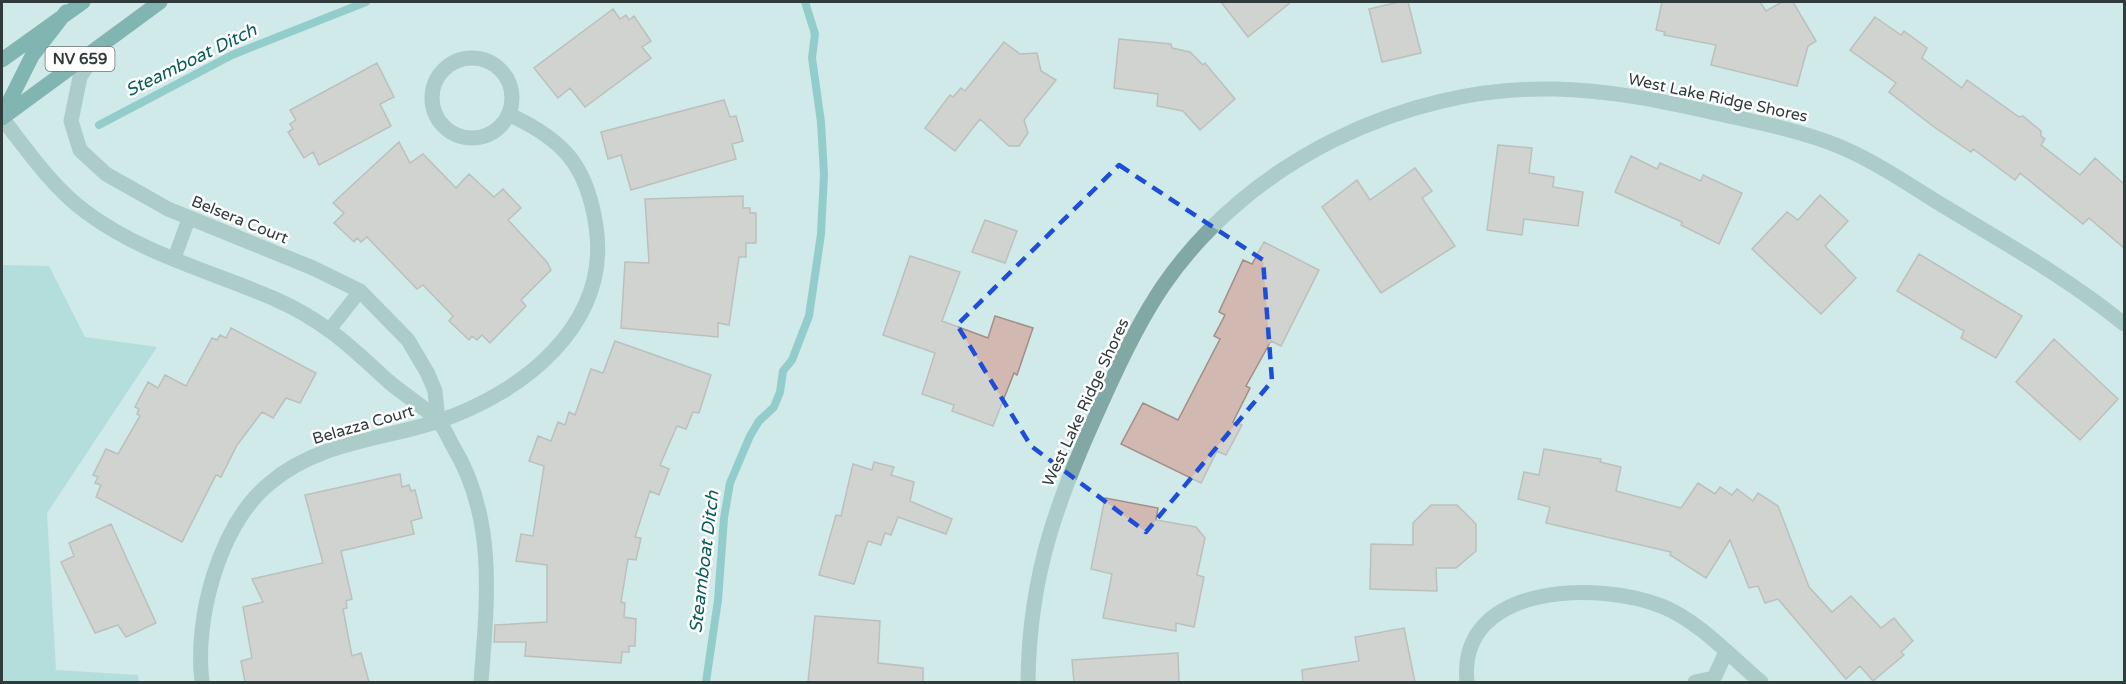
<svg xmlns="http://www.w3.org/2000/svg" width="2126" height="684" font-family="'Varela Round',sans-serif">
<style>
.green{fill:#93d1ce}
.lines{fill:none;stroke-linecap:round;stroke-linejoin:round}
.stream{stroke:#4baba8;stroke-width:8}
.building{fill:#d1b9b2;stroke:#a48e88;stroke-width:1.5}
.lane{stroke:#82a8a6;stroke-width:14}
.street{stroke:#82a8a6;stroke-width:15}
.primary{stroke:#227572;stroke-width:15}
.marked{fill:none;stroke:#1d4ed8;stroke-width:4.5;stroke-dasharray:12 8;stroke-linejoin:round}
.labels{text-anchor:middle;stroke-width:5;stroke-linejoin:round;paint-order:stroke}
.shield{fill:#fff;stroke:#6e7676;stroke-width:1.5}
.shield-label{font-size:15px;font-weight:bold;fill:#303b3b}
.street-label{font-size:16px;fill:#303b3b;stroke:#fff}
.water-label{font-size:18px;font-style:italic;fill:#075d5b;stroke:#fff}
</style>
<rect width="100%" height="100%" fill="#cfeae8"/>
<path class="green" d="M2 265 49 266 85 337 157 347 47 513 56 670 138 675 139 682H2Z"/>
<g class="lines">
<path class="stream" d="M99 125 232 55 366 2
M706 682 718 600 724 518 730 483 750 436 759 421 774 407 780 392 783 371 792 360 809 316 821 234 824 175 821 122 812 58 815 34 805 2"/>
</g>
<path class="building" d="M1221 2H1291L1248 37Z
M1399 2H1408L1421 53 1382 62 1369 9Z
M1662 2H1760L1766 11 1782 2H1793L1816 41 1808 46 1797 86 1711 65 1716 45 1664 35 1665 32 1656 30Z
M613 9 620 19 626 15 629 20 634 16 651 41 642 47 651 58 585 107 570 88 558 98 534 68Z
M1875 17 1901 35 1904 31 1927 48 1922 58 1962 88 1967 80 2019 117 2023 116 2041 131V136L2045 139 2041 145 2080 175 2095 158 2124 184V248L2089 218 2083 224 2020 173 2015 180 1973 149 1971 152 1934 127 1889 92 1896 83 1850 50Z
M1119 39 1171 44 1172 48 1190 52 1203 65 1205 63 1235 99 1200 130 1183 111 1157 106 1158 94 1114 88Z
M1004 42 1020 54 1037 53 1041 71 1056 80 1024 120 1028 133 1019 146H1009L980 119 955 151 925 128 950 95 953 97 961 88 965 91Z
M377 63 394 97 380 104 391 126 319 165 313 152 304 158 288 132 293 129 290 124 296 120 290 110Z
M724 100 730 117 736 116 743 141 732 144 736 159 631 190 621 155 608 159 601 132Z
M399 142 410 163 423 154 456 188 469 174 494 197 503 189 521 208 508 220 547 262 551 270 521 300 526 306 490 343 482 335 477 340 472 336 469 340 449 321 453 316 423 285 417 289 367 237 361 242 357 238 354 242 334 223 344 213 333 203Z
M1498 145 1532 148 1529 173 1554 177 1553 187 1583 192 1578 226 1524 219 1522 235 1487 230Z
M1631 156 1657 169 1660 163 1701 181 1703 175 1742 193 1719 244 1681 225 1682 222 1615 192Z
M1415 168 1432 191 1422 198 1455 246 1381 293 1322 207 1357 180 1370 200Z
M1820 195 1848 221 1825 246 1856 278 1821 314 1752 249 1787 212 1798 220Z
M743 196V208H750V213H756V243H746V257H739L729 325 718 323V337L621 328 625 262 649 263 645 199Z
M985 220 1017 231 1005 263 972 252Z
M1264 242 1319 270 1281 346 1271 341 1246 386 1250 388 1233 422 1242 425 1226 455 1217 451 1201 483 1121 444 1143 403 1178 420 1220 339 1214 336 1225 315 1219 312 1243 260 1252 264Z
M1919 254 2022 316 1996 358 1961 338 1964 331 1897 291Z
M910 256 960 272 942 321 988 338 995 316 1033 328 1017 375 1014 373 993 426 952 411 954 405 922 394 935 353 883 335Z
M231 328 316 373 300 403 286 398 273 418 262 412 237 445 221 477 216 475 182 542 96 497 101 485 95 483 98 477 93 475 106 449 118 454 140 416 137 414 139 409 135 407 148 382 158 388 165 375 186 386 212 338 217 340 220 335 226 338Z
M2054 339 2118 399 2080 440 2016 382Z
M615 341 711 375 699 413 693 412 686 429 677 426 660 465 669 469 659 495 650 491 635 537 641 538 636 560 628 559 621 602 625 603 624 617 636 619 635 646H629V652H622L621 663 525 656 526 642H494L495 625 547 622V565L516 561 521 534 533 536 544 466 529 461 538 436 551 441 558 422 565 425 569 412 575 415 591 369 603 373Z
M1544 449 1601 459 1600 462 1621 467 1616 491 1681 508 1698 483 1715 494 1720 487 1732 495 1737 489 1753 501 1758 493 1778 506 1809 587 1832 612 1851 596 1881 628 1894 618 1913 641 1901 652 1904 655 1873 681 1860 666 1846 679 1778 599 1765 603 1758 586 1749 588 1730 540 1706 578 1670 555 1671 552 1546 523 1550 507 1518 499 1524 472 1539 475Z
M874 462 894 467 891 475 914 482 910 501 952 519 946 534 898 517 891 535 885 533 881 545 868 541 854 584 819 575 836 515 841 516 853 464 872 470Z
M400 474 402 487 409 485 411 491 415 490 422 518 411 521 414 534 341 551 352 599 346 601 347 608 343 609 352 656 361 653 369 682H245L241 661 252 658 243 607 263 602 252 579 323 563 305 495Z
M1105 498 1158 508 1156 520 1196 527 1205 538 1197 575 1204 577 1194 627 1176 623V631L1103 618 1112 574 1091 569Z
M1431 505H1457L1476 524V551L1456 568H1436L1437 591 1370 589 1371 544 1413 545V523Z
M111 524 156 623 126 637 118 625 95 633 61 562 74 556 69 543Z
M815 616 880 621 878 663 923 668V682H808Z
M1404 628 1415 682H1303L1302 670 1359 661 1355 637Z
M1178 653 1179 682H1074L1072 660Z"/>
<g class="lines">
<path class="lane" d="M174 259 189 218
M330 329 360 291"/>
<path class="street" d="M99 48 80 77 71 121 80 150 106 174 168 209 313 268 360 291 408 340 428 374 435 391 438 421
M432 98a40 40 0 1 1 80 0a40 40 0 1 1-80 0Z
M2 118C28 151 52 187 86 212 142 254 213 272 275 299 323 320 351 347 388 381 404 395 424 406 438 421 445 428 449 440 454 448 497 520 487 603 481 682
M202 682C194 619 219 525 270 483 318 442 381 440 439 421 522 393 611 325 596 226 587 166 564 140 510 115
M1028 682C1029 569 1060 494 1106 393 1123 355 1140 320 1163 286 1248 162 1404 86 1554 89 1607 90 1658 100 1711 112 1750 121 1790 128 1828 142 1870 157 1909 185 1947 208 2008 245 2069 279 2124 324
M1467 682C1457 583 1600 580 1664 607 1701 623 1731 657 1761 682
M1695 682 1714 678 1726 652"/>
<path class="primary" d="M2 60 83 2
M2 116 32 56 66 12
M2 118 160 2"/>
</g>
<path d="M0 0H2126V684H0ZM1119 165 1263 260 1272 381 1146 532 1031 446 957 325Z" fill="#cfeae8" fill-opacity=".55" fill-rule="evenodd"/>
<path class="marked" d="M1119 165 1263 260 1272 381 1146 532 1031 446 957 325Z"/>
<g class="labels">
<rect class="shield" x="45.5" y="47" width="69" height="24" rx="4.5"/>
<g class="shield-label">
<text x="80" y="64">NV 659</text>
</g>
<g class="street-label">
<text transform="translate(1718 97) rotate(12)" y="6">West Lake Ridge Shores</text>
<text transform="translate(240 219) rotate(22)" y="6">Belsera Court</text>
<text transform="translate(1085 402) rotate(-65)" y="6">West Lake Ridge Shores</text>
<text transform="translate(363 424) rotate(-16)" y="6">Belazza Court</text>
</g>
<g class="water-label">
<text transform="translate(191 60) rotate(-26)" y="6">Steamboat Ditch</text>
<text transform="translate(704 562) rotate(-83)" y="6">Steamboat Ditch</text>
</g>
</g>
<rect width="2126" height="684" fill="none" stroke="#303b3b" stroke-width="6"/>
</svg>
